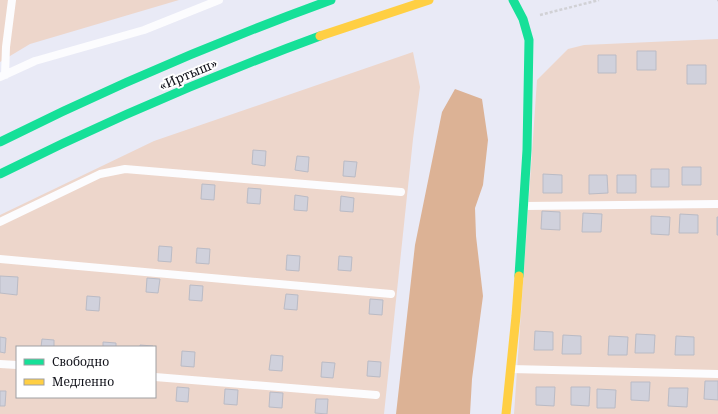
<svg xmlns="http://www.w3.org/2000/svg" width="718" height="414" font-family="'Noto Serif',serif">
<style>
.green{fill:#edd6cb;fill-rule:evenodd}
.water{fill:#dcb295}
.building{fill:#d0d1dc;stroke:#babbc5}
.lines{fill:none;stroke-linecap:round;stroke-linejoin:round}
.path{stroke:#d1d1d5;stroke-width:2.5;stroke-dasharray:3 2;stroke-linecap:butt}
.lane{stroke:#fcfcfe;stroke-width:8}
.fast{stroke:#16e098;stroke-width:9}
.slow{stroke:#ffcf43;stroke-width:9}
.labels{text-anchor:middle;stroke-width:4;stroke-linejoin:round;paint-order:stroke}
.street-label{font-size:13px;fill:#11121a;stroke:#fff}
</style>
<rect width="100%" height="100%" fill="#e9eaf6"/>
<path class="green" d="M0 0H179L30 44 0 62Z
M718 39V414H514L537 80 568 49 584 45Z
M413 52 420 87 413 139 384 414H0V215L154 141ZM17 347H155V397H17Z"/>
<path class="water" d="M455 89 482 99 488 140 483 185 475 208 476 236 483 296 472 379 470 414H396L415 245 442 112Z"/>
<path class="building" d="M637 51H656V70H637Z
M598 55H616V73H598Z
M687 65H706V84H687Z
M253 150 266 151 265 166 252 164Z
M297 156 309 157 308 172 295 170Z
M344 161 357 162 355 177 343 176Z
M682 167H701V185H682Z
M651 169H669V187H651Z
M543 174 562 175V193H543Z
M589 175H607L608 193 589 194Z
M617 175H636V193H617Z
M202 184 215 185 214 200 201 199Z
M248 188 261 189 260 204 247 203Z
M295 195 308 197 307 211 294 210Z
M341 196 354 198 353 212 340 211Z
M542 211 560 212V230L541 229Z
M583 213 602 214 601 232H582Z
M680 214 698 215V233H679Z
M651 216 670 217 669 235 651 234Z
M717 217H718V235H717Z
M159 246 172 247 171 262 158 261Z
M197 248 210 249 209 264 196 263Z
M287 255 300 256 299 271 286 270Z
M339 256 352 257 351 271 338 270Z
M0 276 18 277 17 295 0 293Z
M147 278 160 279 158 293 146 292Z
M190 285 203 286 202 301 189 300Z
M286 294 298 295 297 310 284 309Z
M87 296 100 297 99 311 86 310Z
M370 299 383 300 382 315 369 314Z
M535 331 553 332V350H534Z
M636 334 655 335 654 353H635Z
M563 335 581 336V354H562Z
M609 336 628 337 627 355H608Z
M676 336 694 337V355H675Z
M0 337 6 338 5 353 0 352Z
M42 339 54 340V347H41Z
M103 342 116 343V347H103Z
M140 345 153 346 152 347H140Z
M182 351 195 352 194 367 181 366Z
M271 355 283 356 282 371 269 370Z
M368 361 381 362 380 377 367 376Z
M322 362 335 363 333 378 321 377Z
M705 381H718V400L704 399Z
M631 382H650L649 401 631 400Z
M177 387 189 388 188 402 176 401Z
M536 387H555L554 406 536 405Z
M571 387H590L589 406 571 405Z
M669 388H688L687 407 668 406Z
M225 389 238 390 237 405 224 404Z
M597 389 616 390 615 408H597Z
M0 391H6L5 406H0Z
M270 392 283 393 282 408 269 407Z
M316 399H328L327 414 315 413Z"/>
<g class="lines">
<path class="path" d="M717 0H718
M540 15 599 0"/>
<path class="lane" d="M5 75 6 47 12 0
M0 77 35 61 144 30 219 0
M524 206 718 204
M0 222 100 174 125 169 401 192
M0 259 391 294
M0 364 17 365
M511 369 718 374
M155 377 376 395"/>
<path class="fast" d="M513 0 523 19 529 40 527 150 519 276
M0 142C108 88 218 41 331 0
M0 174C104 122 211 76 320 36"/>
<path class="slow" d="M320 36 429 0
M506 414 516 316 519 276"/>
</g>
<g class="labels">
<g class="street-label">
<text transform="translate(188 74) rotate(-23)" y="5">«Иртыш»</text>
</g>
</g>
<rect x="16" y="346" width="140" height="52" fill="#ffffff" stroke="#a0a0a3"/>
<rect x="24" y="359" width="20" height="6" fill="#16e098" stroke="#a0a0a3"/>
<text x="52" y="366" font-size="12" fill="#11121a">Свободно</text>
<rect x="24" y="379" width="20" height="6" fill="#ffcf43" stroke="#a0a0a3"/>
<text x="52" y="386" font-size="12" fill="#11121a">Медленно</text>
</svg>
